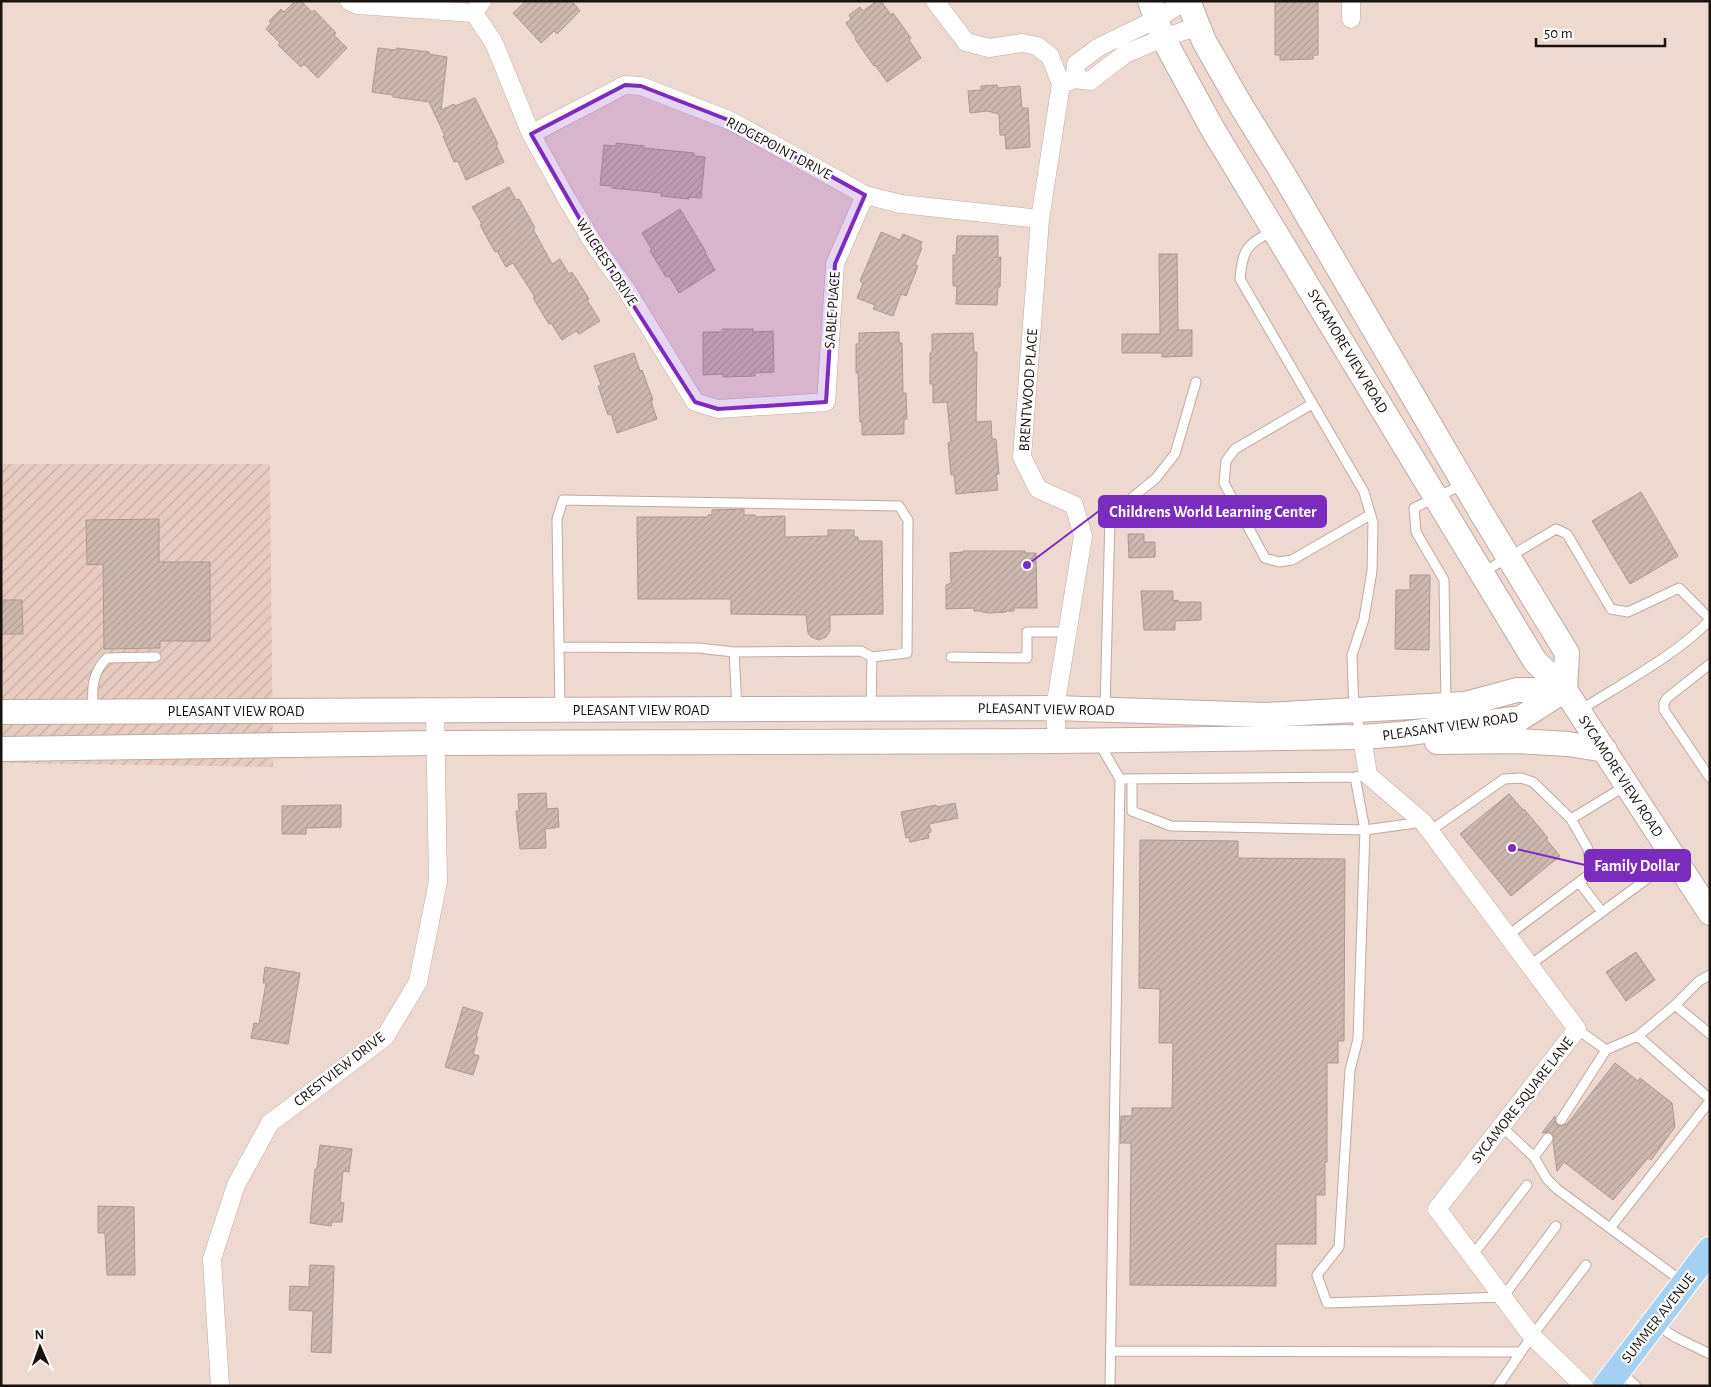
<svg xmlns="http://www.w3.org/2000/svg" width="1711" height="1387" font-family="'Alegreya Sans',sans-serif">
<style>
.industrial{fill:url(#industrial-furrows)}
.building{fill:url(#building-hatch);stroke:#ab9790}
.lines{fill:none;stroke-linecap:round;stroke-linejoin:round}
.lane-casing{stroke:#bfaaa3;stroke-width:11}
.street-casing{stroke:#bfaaa3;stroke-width:19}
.secondary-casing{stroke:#bfaaa3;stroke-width:26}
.primary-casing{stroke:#fff;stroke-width:28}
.lane{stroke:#fff;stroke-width:9}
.street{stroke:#fff;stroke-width:18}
.secondary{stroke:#fff;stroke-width:24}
.primary{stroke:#a4d0f4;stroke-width:26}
.marked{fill:#7b2cbf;fill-opacity:0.2;stroke:#7b2cbf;stroke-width:4;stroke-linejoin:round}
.labels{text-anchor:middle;stroke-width:4.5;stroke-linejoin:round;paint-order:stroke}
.street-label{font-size:15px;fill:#19120f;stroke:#fff}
.leader{fill:none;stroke:#7b2cbf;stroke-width:2}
.callout-dot{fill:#7b2cbf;stroke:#fff;stroke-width:2}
.callout{fill:#7b2cbf;stroke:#7b2cbf;stroke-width:2}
.callout-label{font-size:16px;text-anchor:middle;font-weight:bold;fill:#fff}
</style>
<defs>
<pattern id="industrial-furrows" width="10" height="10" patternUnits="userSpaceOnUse" patternTransform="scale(1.25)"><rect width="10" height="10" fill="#e8cbc0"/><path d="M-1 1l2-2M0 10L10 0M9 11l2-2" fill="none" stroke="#c6ada4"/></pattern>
<pattern id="building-hatch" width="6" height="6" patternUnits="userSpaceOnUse" patternTransform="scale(1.25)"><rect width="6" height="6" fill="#cdb8b0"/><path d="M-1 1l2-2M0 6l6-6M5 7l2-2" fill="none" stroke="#af9d96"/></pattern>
</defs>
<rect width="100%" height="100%" fill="#eed9d1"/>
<path class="industrial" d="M1 464H270L273 767 1 763Z"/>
<path class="building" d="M295 1H301L312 12 314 10 336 33 334 35 347 48 318 78 304 64 301 67 278 45 280 43 266 29 271 23 269 21 281 9 284 12Z
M526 1H572L580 11 557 34 554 31 541 43 513 13Z
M877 1H881L891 15 893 13 911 38 909 40 921 58 887 82 875 65 874 66 855 39 856 38 846 23 851 19 849 15 860 7 863 11Z
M1275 1H1318V55H1313V59L1280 60V55H1275Z
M378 48 396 50 397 48 429 52V54L447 57 441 110 454 104 455 106 475 98 498 144 496 145 504 162 466 180 458 161 454 162 443 136H445L429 102 393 97V95L372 92Z
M997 85 998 88 1020 86 1022 108H1028L1030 147 1006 149 1005 135H1000L999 114 987 111 970 113 968 91 981 90V86Z
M616 143 644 146V148L694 153V156L705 157 701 198 689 197V199L661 196V193L612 188V186L600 185 604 145 616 146Z
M509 187 516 200 519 199 535 228 533 229 552 264 560 259 569 274 572 272 589 299 587 300 600 321 579 334 576 331 562 340 551 323 549 324 533 298 535 297 513 263 506 267 497 251 495 252 480 225 482 224 472 207Z
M680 209 706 252 705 253 715 270 679 293 669 276 666 277 650 251 652 250 642 233Z
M881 232 900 240 903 234 922 242 920 247 922 248 915 265 918 266 906 296 901 294 893 316 873 309 875 305 857 298 863 283 860 281Z
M957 236H998V258L1001 257 1000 287H998L997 305 956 304 957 286H953V255H956Z
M1159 254H1177L1178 330H1192V356L1162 357V353H1122V334H1160Z
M722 329H753V332L773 331 774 372 755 373V376L723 377V374L703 375V332H722Z
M899 332V343H902L903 393H906L907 419H904V434L862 435V422H860L858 373H856V344H859V333Z
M973 333 974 352H977L976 422 991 421 992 439H996L999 474H996L998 490 956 494 954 475H951L948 443 951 442 947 402 933 403V384H930V353H932V334Z
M634 353 640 371 642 370 653 400 651 401 657 419 617 433 611 414 608 415 598 386 601 385 594 366Z
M1641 492 1678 556 1630 584 1592 521Z
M744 509V515H755L756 517 785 516V537L828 536V530H854V537H858V541H882L883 614 830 615V631L826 637 819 640 811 637 808 633 806 615 731 614V599H638L637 517H708V515H712V510Z
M159 519V562H210V641H160V648L104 649 103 564 87 565 86 520Z
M1128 534H1144V542H1155V557L1129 558Z
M963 551H1025V553H1036L1037 608H1014V611H1006V612L989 613 982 612V611H974V608L946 609V585L951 583 950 553 963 552Z
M1410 575H1430L1429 650 1395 649 1396 590H1410Z
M1141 591H1173V601L1178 600V602H1201V620L1175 621V630H1144Z
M1 600H22L23 634H1Z
M546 793 547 809 558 808 559 827 545 829 546 848 520 849 516 811H519L518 794Z
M1509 794 1523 810 1524 809 1548 838 1546 839 1560 856 1511 896 1460 834Z
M955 803 958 818 929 824 931 832 928 833 929 838 910 842 909 837 906 838 901 812 936 805 937 807Z
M341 805V827L306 828V834H282V806Z
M1140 840 1238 841V858L1345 859 1344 1041H1338V1063H1327V1162H1325V1195H1316V1244H1276V1286L1130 1285 1131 1143H1120L1121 1116H1132V1108H1172L1173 1043H1159L1160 989 1139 988Z
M1636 952 1655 980 1626 1001 1606 972Z
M265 967 300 973 288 1044 251 1038 254 1023 259 1024 266 983H263Z
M463 1007 483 1013 476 1036 478 1037 473 1054 479 1056 473 1075 445 1067Z
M1615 1063 1638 1081 1640 1078 1672 1103 1675 1127 1651 1160 1648 1158 1613 1200 1564 1162 1557 1171 1553 1142 1554 1136 1549 1132 1542 1133 1555 1116V1120L1557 1125 1561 1126 1567 1124Z
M320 1145 352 1149 349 1172 343 1171 340 1202 344 1203 342 1222H332L331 1226 310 1223 315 1169H317Z
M98 1206 134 1207 135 1275H107L105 1233H98Z
M310 1265 334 1266 331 1353 311 1352 313 1311 289 1310 290 1286 309 1287Z"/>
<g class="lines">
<g class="lane-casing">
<path id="lane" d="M1274 230C1247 245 1243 247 1240 279L1364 492 1373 523 1372 571 1364 619 1352 655 1354 711 1362 735
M1312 404 1235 449 1226 461 1224 483 1265 558 1279 562 1292 560 1370 515
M1482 573 1556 529 1567 534 1611 609 1628 612 1679 588 1710 619
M559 647 698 648 734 652
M951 657 1027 658V632H1067
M1710 664 1667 698 1664 703V710L1710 778
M1446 704 1444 580 1416 532 1414 508 1464 484
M737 709 734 652 861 651 872 657
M1105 709 1110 516 1156 478 1175 454 1196 382
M560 710 557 519 563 500 899 506 908 520 907 653 872 657 871 708
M1579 711C1621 684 1675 656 1710 620
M93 712C92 691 91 673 107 658L156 657
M1099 743 1120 779
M1355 777 1365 830 1423 822
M1132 779V811L1171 826 1365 830 1358 1039 1350 1070 1339 1247 1317 1275 1327 1303 1503 1297 1556 1226
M1430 831 1504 779 1521 778 1533 782 1571 819 1627 785
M1579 882 1602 912
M1507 936 1591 873 1588 849 1571 819
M1530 965 1674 859
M1675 1005 1710 1034
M1577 1029 1606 1050
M1638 1036 1710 1099
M1561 1120 1606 1050 1638 1036 1675 1005 1699 981 1710 975
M1501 1126 1534 1157 1547 1179 1557 1189 1683 1282
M1534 1157 1548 1138
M1610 1228 1710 1101
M1472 1256 1527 1185
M1655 1324 1675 1337 1710 1354
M1111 1351 1521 1352
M1621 1372 1636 1386
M1110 1386 1120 779 1355 777 1368 775
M1498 1386 1532 1336 1586 1265"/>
</g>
<g class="street-casing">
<path id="street" d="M349 1 357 5 474 13
M482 1 474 13 494 43 531 134 567 199 594 244 626 289 695 402 718 409 826 402 835 264 865 195
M935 1 966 42 989 48 1022 43 1037 46 1050 56 1061 84
M1351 19V1
M1075 79 1076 64 1099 47 1157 19 1185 1
M531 134 625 85 641 86 731 121 865 195 901 204 1040 219
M1362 737 1368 775 1423 822 1577 1029 1437 1209 1532 1336 1584 1386
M1057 741 1055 708 1083 536 1074 505 1038 489 1022 457 1040 219 1061 84 1075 79 1090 81 1125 54 1163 38 1199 26
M220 1386 212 1259 236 1185 270 1123 385 1037 418 982 438 881 435 710"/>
</g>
<g class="secondary-casing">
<path id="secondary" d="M1150 1 1163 38 1212 128 1535 661 1565 690 1710 913
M1188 1 1204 41 1237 99 1282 172 1482 514 1567 653 1565 690
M1 712 1055 708 1266 715 1465 704 1517 690H1565
M1437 742 1518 741 1568 744 1605 750
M1 749 434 743 1057 741 1362 737 1402 734 1521 718 1565 690"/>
</g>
<g class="primary-casing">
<path id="primary" d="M1606 1386 1710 1250"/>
</g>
<use href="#lane" class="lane"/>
<use href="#street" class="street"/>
<use href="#secondary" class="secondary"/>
<use href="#primary" class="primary"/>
</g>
<path class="marked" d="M625 85 641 86 731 121 865 195 835 264 826 402 718 409 695 402 594 244 531 134Z"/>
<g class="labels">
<g class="street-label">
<text transform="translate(779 148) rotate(28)" y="5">RIDGEPOINT DRIVE</text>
<text transform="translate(607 262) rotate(57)" y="5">WILCREST DRIVE</text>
<text transform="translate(832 310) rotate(-86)" y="5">SABLE PLACE</text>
<text transform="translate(1348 351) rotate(59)" y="5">SYCAMORE VIEW ROAD</text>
<text transform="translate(1028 390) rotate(-86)" y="5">BRENTWOOD PLACE</text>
<text transform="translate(1046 709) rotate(1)" y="5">PLEASANT VIEW ROAD</text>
<text x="641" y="715">PLEASANT VIEW ROAD</text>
<text x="236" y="716">PLEASANT VIEW ROAD</text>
<text transform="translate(1450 726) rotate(-8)" y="5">PLEASANT VIEW ROAD</text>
<text transform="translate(1621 776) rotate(57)" y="5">SYCAMORE VIEW ROAD</text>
<text transform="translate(339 1069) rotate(-38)" y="5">CRESTVIEW DRIVE</text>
<text transform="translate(1522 1100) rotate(-52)" y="5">SYCAMORE SQUARE LANE</text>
<text transform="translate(1658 1318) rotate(-52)" y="5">SUMMER AVENUE</text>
</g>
</g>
<path class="leader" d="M1027 565L1099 511M1512 848L1585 865"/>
<g class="callout-dot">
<circle cx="1027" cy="565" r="5"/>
<circle cx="1512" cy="848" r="5"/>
</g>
<g class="callout">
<rect x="1099" y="496" width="227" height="31" rx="5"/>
<rect x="1585" y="850" width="105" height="31" rx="5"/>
</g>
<g class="callout-label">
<text x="1213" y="517">Childrens World Learning Center</text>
<text x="1637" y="871">Family Dollar</text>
</g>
<rect width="1711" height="1387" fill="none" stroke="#19120f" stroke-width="5"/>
<g transform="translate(40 1347) rotate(358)" stroke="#ffffff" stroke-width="4" paint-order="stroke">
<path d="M0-4L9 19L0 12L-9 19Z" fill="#19120f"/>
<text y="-8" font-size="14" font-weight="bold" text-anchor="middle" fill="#19120f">N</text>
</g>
<path d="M1536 38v8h129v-8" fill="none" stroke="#19120f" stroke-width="2.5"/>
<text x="1544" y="38" font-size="15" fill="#19120f" stroke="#ffffff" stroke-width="4" paint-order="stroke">50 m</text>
</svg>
